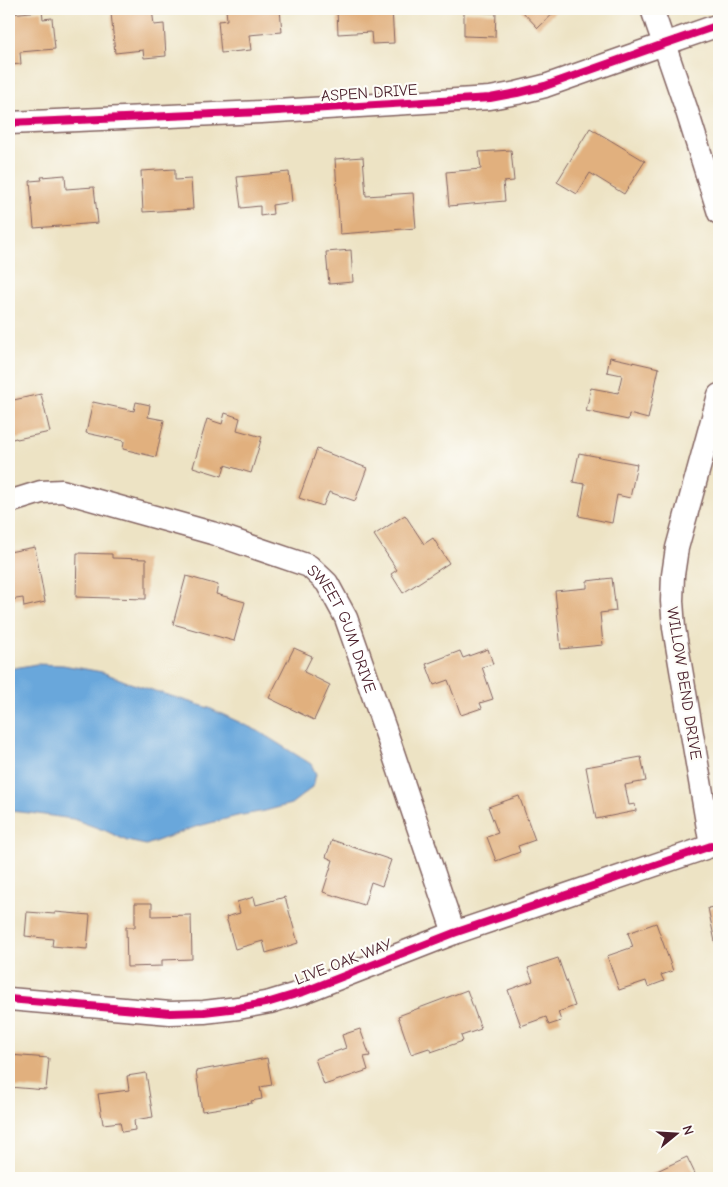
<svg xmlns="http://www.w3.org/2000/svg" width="728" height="1187" font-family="'Comic Neue',sans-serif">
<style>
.water{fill:#69a7db;stroke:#5a6383}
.building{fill:#e1b07e}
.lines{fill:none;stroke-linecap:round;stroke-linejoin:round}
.minor-casing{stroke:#836461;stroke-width:25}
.minor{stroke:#fff;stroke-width:22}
.cycleway-casing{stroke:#fdfcf7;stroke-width:11}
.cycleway{stroke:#d6006c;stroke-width:8}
.labels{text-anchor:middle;stroke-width:4.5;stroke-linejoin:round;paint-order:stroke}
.street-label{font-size:16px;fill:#4a1f2b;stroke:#fdfcf7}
</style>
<rect width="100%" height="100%" fill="#fdfcf7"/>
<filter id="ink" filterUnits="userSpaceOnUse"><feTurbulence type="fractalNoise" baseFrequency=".02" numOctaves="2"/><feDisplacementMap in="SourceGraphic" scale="10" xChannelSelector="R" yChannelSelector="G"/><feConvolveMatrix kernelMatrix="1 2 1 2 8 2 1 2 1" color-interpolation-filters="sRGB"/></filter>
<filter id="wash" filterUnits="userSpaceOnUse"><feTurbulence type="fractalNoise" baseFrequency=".0096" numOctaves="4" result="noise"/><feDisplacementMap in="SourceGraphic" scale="20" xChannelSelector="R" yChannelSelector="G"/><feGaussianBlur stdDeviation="1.12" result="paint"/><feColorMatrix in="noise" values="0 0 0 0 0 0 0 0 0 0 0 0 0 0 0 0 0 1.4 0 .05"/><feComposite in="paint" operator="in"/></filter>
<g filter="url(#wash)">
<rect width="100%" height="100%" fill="#ede3c4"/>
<path class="water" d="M36 664 63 665 102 672 130 683 209 708 258 731 311 764 316 774 313 787 291 804 265 811 237 816 195 827 146 845 127 841 106 831 73 819 30 813 9 811V669Z"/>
<g id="blocks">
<path class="building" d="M130 9H152L154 25 164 24 166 56 144 58 143 50 115 53 111 13 130 11Z
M226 9H280L282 32 249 35 251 50 221 53 218 21 227 20Z
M337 9H392L394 43 372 44 371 32 338 34Z
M520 9H558L538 28Z
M42 11 43 19 52 18 55 49 20 52 21 64 9 65V14Z
M464 12 496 13 495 37 464 36Z
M590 128 645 161 624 194 590 173 577 194 557 182Z
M511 150 514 181 503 182 505 201 449 206 446 172 481 169 479 152Z
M363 157 366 196 413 193 416 228 340 234 335 159Z
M175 169V180L191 179 193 209 143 212 141 171Z
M289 172 292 202 272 205 273 214 260 216V206L241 208 237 177Z
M65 175 66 189 94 187 98 223 34 228 30 181 42 180 41 177Z
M351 250 353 282 329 284 326 252Z
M610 357 659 368 648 419 629 414 628 420 586 411 591 388 618 393 622 375 607 372Z
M41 394 50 432 17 439 16 438 9 440V401Z
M93 402 134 411 136 402 150 405 148 417 164 420 156 457 123 449 124 441 86 433Z
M225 413 240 418 237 430 262 437 251 473 225 465 222 476 193 467 207 419 222 424Z
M317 449 367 468 355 501 329 492 323 506 299 498Z
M579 453 637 464 630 498 617 495 612 523 579 516 585 484 573 482Z
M405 515 424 544 433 538 449 563 403 593 391 574 397 570 374 535Z
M35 547 45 602 24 607 23 598 9 600V552Z
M77 553 112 554V558L146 559V599L76 597Z
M186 576 218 585 216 594 245 602 234 641 173 624Z
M612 578 616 611 600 613 603 645 561 649 555 591 587 588V581Z
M294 648 312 656 304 672 330 685 314 720 269 698Z
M488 649 493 664 482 667 493 699 480 703 482 708 461 715 448 680 434 685 426 664 460 651 463 658Z
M641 757 646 781 625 785 629 805 635 804 636 811 596 819 586 767Z
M519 796 535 840 518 846 520 852 496 861 487 837 498 833 488 807Z
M332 840 391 860 382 886 371 882 364 905 323 892 333 860 326 857Z
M254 897 256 905 285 897 298 943 266 953 263 941 235 949 226 917 240 913 237 902Z
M135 903H152V916L191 915 192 959 162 960V966L127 967 126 927H135Z
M719 906V956H718L708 908Z
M27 912 55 914V912L90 915 87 949 52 946 53 939 25 936Z
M656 923 673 971 661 975 664 981 648 987 646 981 619 990 607 956 633 947 628 933Z
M558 958 575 1006 558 1012 561 1021 549 1025 546 1017 521 1026 508 990 533 981 528 968Z
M467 990 481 1029 461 1036 463 1041 431 1052 429 1048 411 1054 398 1016Z
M360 1029 370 1056 364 1057 368 1070 324 1085 315 1059 346 1048 342 1035Z
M9 1055 49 1058 46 1090 9 1087Z
M267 1058 272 1085 260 1087 262 1099 251 1101 252 1103 202 1111 196 1071Z
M146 1073 153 1117 134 1120 135 1130 122 1132 120 1122 103 1124 98 1094 129 1090 127 1076Z
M687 1157 697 1178H642Z"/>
</g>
</g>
<g filter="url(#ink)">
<use href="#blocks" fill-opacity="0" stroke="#836461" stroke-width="1"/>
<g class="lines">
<g class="minor-casing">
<g id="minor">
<path d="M652 9 686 108 719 213"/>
<path d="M9 123 261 112 490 98 517 93 545 86 664 44 719 25"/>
<path id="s1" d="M9 502 41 492 62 491 212 533 309 566 327 583 346 618 386 732 454 933"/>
<path d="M711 846 674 628 672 601 673 575 677 548 719 395"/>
<path d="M9 999 170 1013 204 1012 238 1008 270 1002 303 992 454 933 711 846H719"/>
</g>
</g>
<use href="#minor" class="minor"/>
<g class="cycleway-casing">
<path id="cycleway" d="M9 123 261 112 490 98 517 93 545 86 664 44 719 25
M9 999 170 1013 204 1012 238 1008 270 1002 303 992 454 933 711 846H719"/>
</g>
<use href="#cycleway" class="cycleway"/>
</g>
</g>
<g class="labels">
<g class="street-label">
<text transform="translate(369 92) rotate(-4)" y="6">ASPEN DRIVE</text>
<text dy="6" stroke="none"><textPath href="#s1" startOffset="385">SWEET GUM DRIVE</textPath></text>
<text transform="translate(685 683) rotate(81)" y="6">WILLOW BEND DRIVE</text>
<text transform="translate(343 961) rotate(-21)" y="6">LIVE OAK WAY</text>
</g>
</g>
<rect width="728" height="1187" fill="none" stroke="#fdfcf7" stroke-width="30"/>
<g transform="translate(676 1134) rotate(72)" stroke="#fdfcf7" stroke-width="4" paint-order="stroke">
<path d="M0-4L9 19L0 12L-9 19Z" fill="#4a1f2b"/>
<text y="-8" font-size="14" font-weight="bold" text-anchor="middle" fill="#4a1f2b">N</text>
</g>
</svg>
